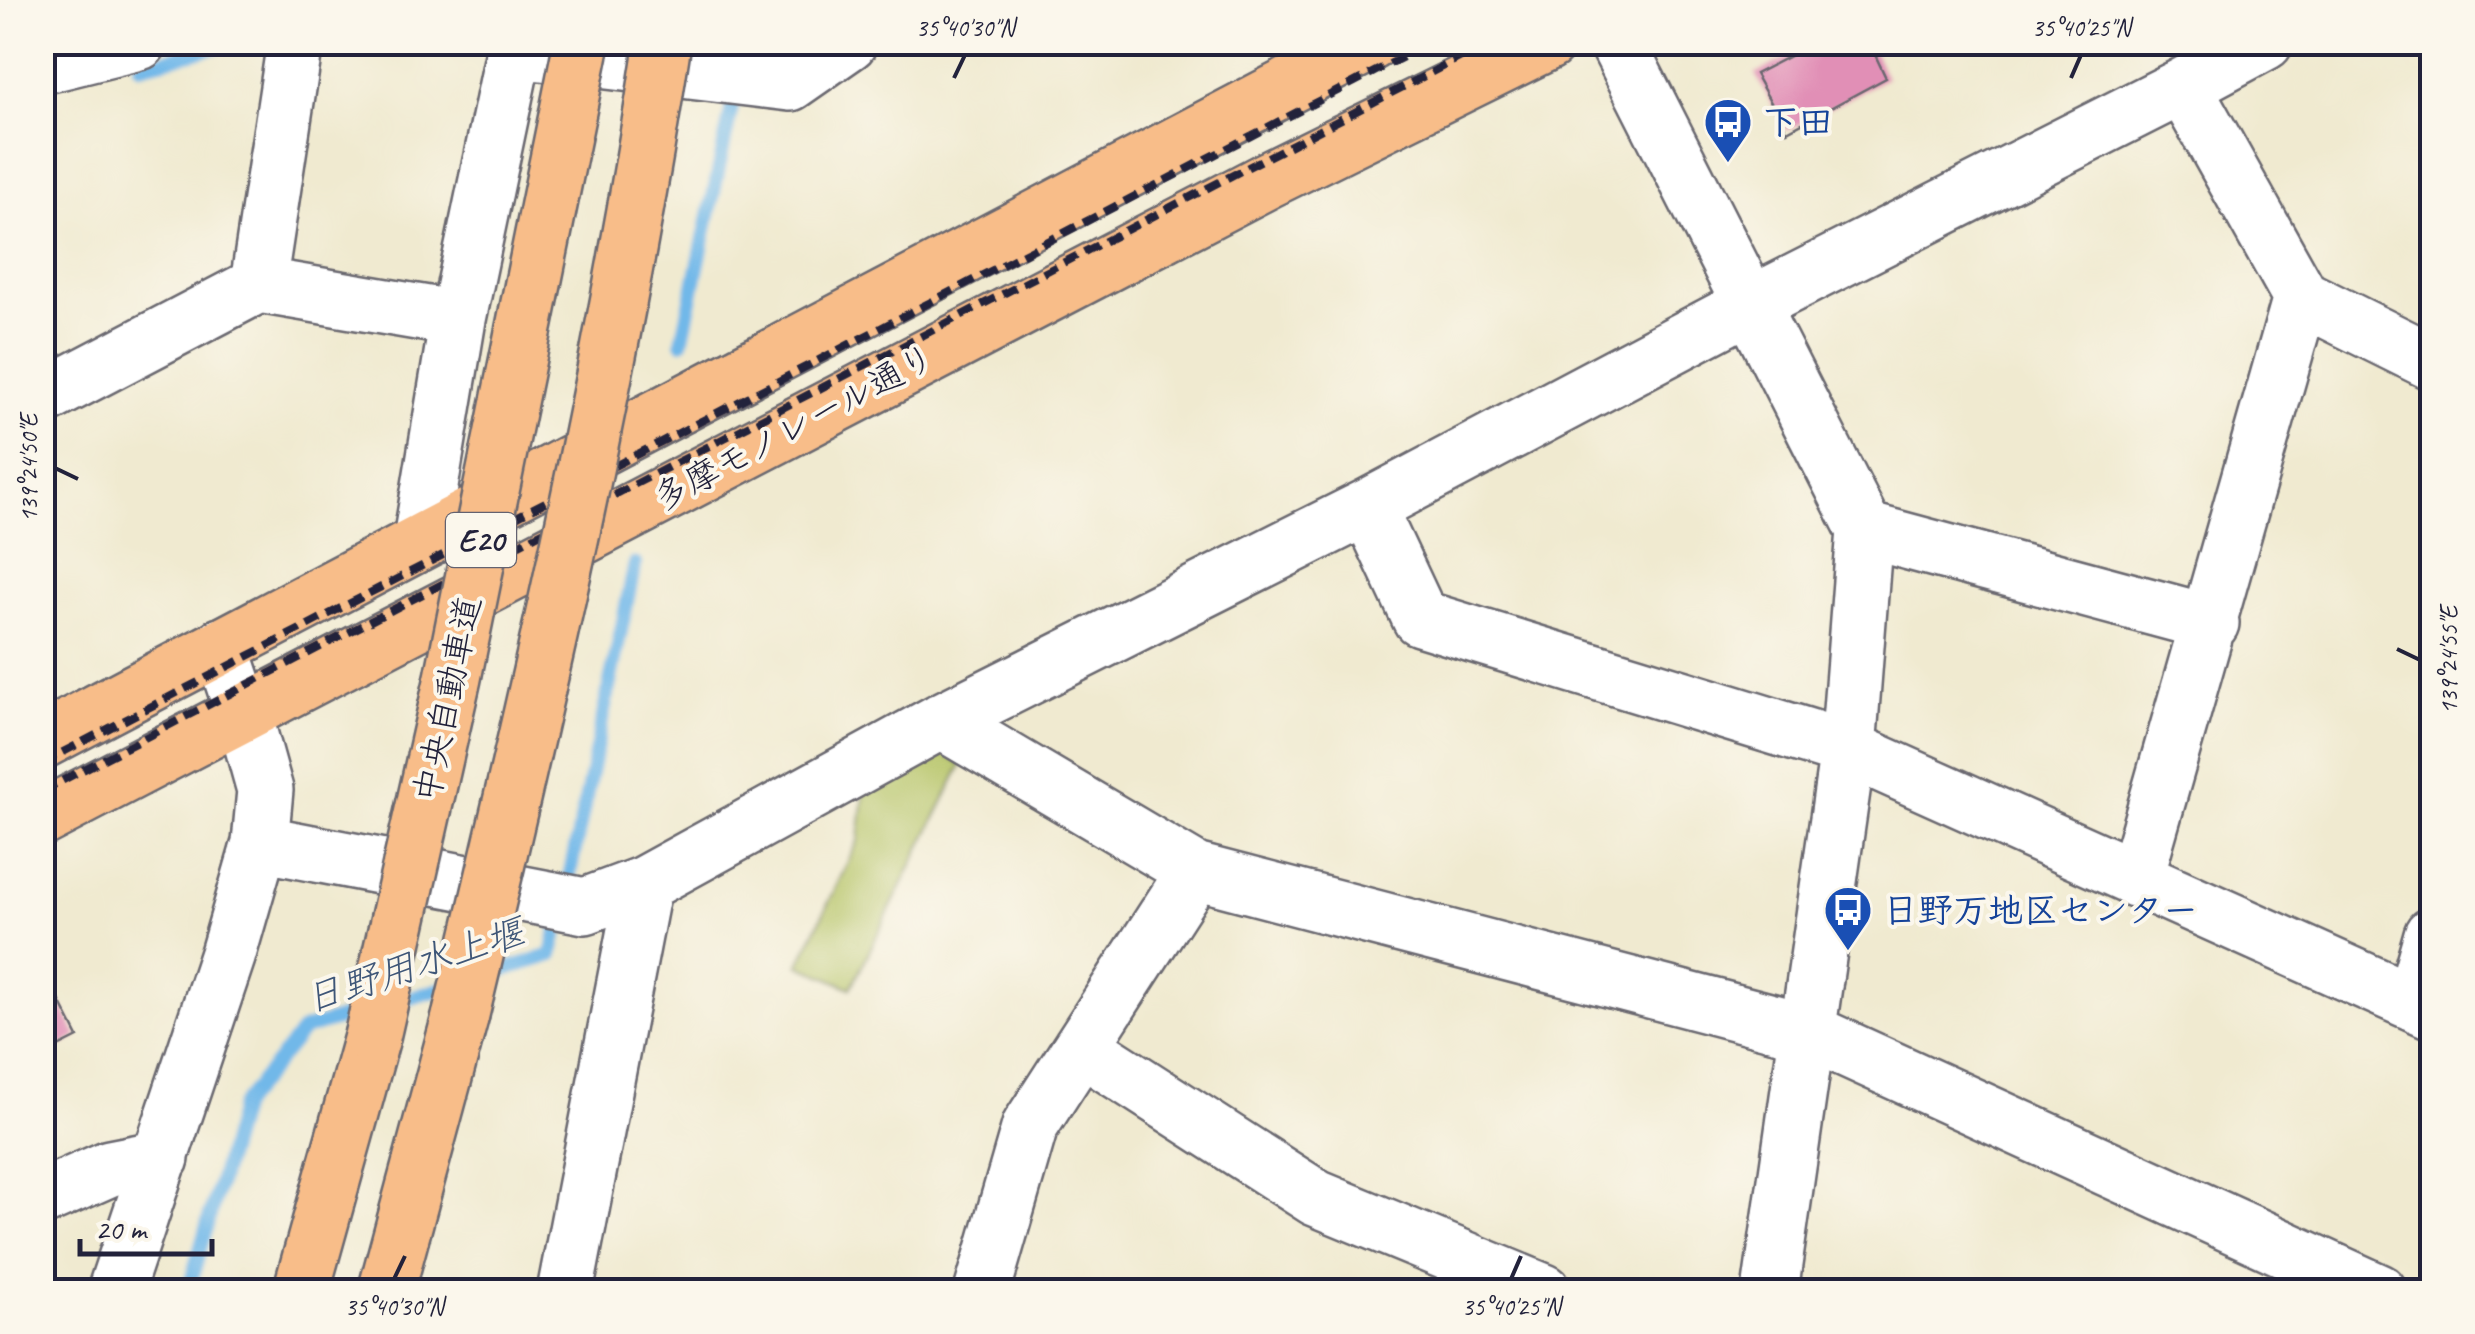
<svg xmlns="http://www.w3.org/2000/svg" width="2475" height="1334" font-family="Caveat,'Klee One',sans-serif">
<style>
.green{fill:#b6c467;stroke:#6c7351;stroke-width:2.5}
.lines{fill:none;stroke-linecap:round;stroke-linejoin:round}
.stream{stroke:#71b8e9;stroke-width:14}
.building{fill:#e18fb6}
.minor-casing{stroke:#6a686f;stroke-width:60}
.major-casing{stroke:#6a686f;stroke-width:60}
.highway-casing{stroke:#6a686f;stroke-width:60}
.minor{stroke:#fff;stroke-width:55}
.major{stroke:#f8bd89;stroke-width:55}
.highway{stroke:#f8bd89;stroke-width:55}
.rail{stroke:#22223b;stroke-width:8;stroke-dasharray:15 8;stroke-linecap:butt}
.highway-bridge-casing{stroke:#6a686f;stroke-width:60;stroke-linecap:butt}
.highway-bridge{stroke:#f8bd89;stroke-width:55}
.ticks{fill:none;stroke:#22223b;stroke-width:4}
.labels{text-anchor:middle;stroke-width:8;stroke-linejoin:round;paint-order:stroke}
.shield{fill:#fbf7ec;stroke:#636270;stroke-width:2.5}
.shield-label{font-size:32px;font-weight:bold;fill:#22223b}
.transit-label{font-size:35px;font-weight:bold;fill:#164399;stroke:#fbf7ec;text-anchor:start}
.street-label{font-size:35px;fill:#22223b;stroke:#fbf7ec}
.water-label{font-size:38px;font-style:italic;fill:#3e5678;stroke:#fbf7ec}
.neatline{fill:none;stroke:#22223b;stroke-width:4}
.ticks-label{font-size:25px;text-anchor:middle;fill:#22223b}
</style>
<rect width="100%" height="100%" fill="#fbf7ec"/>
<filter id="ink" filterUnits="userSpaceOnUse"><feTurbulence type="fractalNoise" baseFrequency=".01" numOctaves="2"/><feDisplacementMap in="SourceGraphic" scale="20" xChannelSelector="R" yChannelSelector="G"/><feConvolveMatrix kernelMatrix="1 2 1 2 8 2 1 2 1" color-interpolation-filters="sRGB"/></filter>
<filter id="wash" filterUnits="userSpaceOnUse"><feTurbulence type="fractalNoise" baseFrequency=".0048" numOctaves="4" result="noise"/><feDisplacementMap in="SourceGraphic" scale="40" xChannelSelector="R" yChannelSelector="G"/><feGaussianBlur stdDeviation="2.25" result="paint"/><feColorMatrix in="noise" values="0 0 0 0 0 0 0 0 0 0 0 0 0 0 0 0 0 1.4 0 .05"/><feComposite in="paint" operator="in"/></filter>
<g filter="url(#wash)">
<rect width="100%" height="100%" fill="#f0ead0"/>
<path class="green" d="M934 749 962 764 851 988 799 965 859 839 865 785Z"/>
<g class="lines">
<path class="stream" d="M140 66 235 42
M741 67 746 42
M682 342 736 88
M566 892 635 564
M484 976 552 955 561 914
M393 1003 454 985
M188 1292 241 1106 303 1030 363 1012"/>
</g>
<g id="blocks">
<path class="building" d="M1817 42H1869L1886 78 1787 131 1755 74Z
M42 966 78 1037 42 1055Z"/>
</g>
</g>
<g filter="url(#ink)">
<use href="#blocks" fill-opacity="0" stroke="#6a686f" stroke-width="2.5"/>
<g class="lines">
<g class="minor-casing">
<path id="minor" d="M1617 42 1865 530 1848 749 1770 1292
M533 52 790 83 849 42
M42 66 139 42
M2183 86 2265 42
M258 285 295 42
M42 398 258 285 458 319
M1368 507 1420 618 1848 749 2432 1011
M1865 530 2211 623
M421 540 458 319 516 42
M941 721 1195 871 1807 1031 2379 1292
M260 843 585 906 644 884 941 721 1368 507 1752 304 2183 86 2301 297 2432 362
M2135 879 2301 297
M2413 1002 2432 935
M1081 1047 1316 1198 1544 1292
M42 1198 110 1168 161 1158
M115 1292 228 954 260 843 265 790 243 711 221 646
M565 1292 644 884
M982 1292 1030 1126 1195 871"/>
</g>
<g class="major-casing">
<path id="major" d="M42 741 1372 42
M42 818 1268 180 1548 42"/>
</g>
<g class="highway-casing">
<path id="highway" d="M301 1292 372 1037
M386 1292 461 1014"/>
</g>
<use href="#minor" class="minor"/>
<use href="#major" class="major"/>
<use href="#highway" class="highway"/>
<path class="rail" d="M42 763 1432 42
M42 791 1490 42"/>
<g class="highway-bridge-casing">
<path id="highway-bridge" d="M461 1014C538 693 613 369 663 42
M372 1037 453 678 582 42"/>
</g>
<use href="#highway-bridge" class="highway-bridge"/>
</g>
</g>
<path class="ticks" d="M954 78 965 55M2071 78 2081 55M55 468 78 479M2397 649 2420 660M394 1279 405 1256M1511 1279 1521 1256"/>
<defs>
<g id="bus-pin" transform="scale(2.5)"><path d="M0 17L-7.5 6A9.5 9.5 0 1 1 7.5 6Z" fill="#1a4fb4" stroke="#fbf7ec"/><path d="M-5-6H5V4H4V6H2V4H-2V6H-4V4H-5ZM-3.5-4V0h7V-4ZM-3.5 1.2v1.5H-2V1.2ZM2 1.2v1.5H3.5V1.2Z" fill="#fff"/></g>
</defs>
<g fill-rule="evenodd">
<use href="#bus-pin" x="1728" y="122"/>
<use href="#bus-pin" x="1848" y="910"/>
</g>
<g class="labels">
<rect class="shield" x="446" y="513" width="70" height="54" rx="8"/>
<g class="shield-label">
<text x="481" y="551">E20</text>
</g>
<g class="transit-label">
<text x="1763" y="134">下田</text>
<text x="1883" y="922">日野万地区センター</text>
</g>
<g class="street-label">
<text transform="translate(794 427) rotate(-28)" y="12">多摩モノレール通り</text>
<text transform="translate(447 699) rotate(-78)" y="12">中央自動車道</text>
</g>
<g class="water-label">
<text transform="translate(414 965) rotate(-18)" y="13">日野用水上堰</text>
</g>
</g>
<rect width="2475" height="1334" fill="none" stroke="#fbf7ec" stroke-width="110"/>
<path d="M80 1239v15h132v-15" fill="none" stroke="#22223b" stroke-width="5"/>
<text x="95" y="1239" font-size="30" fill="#22223b" stroke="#fbf7ec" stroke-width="8" paint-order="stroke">20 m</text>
<rect x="55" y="55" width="2365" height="1224" class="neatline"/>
<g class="ticks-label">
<text x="965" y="36">35°40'30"N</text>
<text x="2081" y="36">35°40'25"N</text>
<text transform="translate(28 468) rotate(-90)" y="9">139°24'50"E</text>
<text transform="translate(2448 660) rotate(-90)" y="9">139°24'55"E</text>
<text x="394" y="1315">35°40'30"N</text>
<text x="1511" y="1315">35°40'25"N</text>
</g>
</svg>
